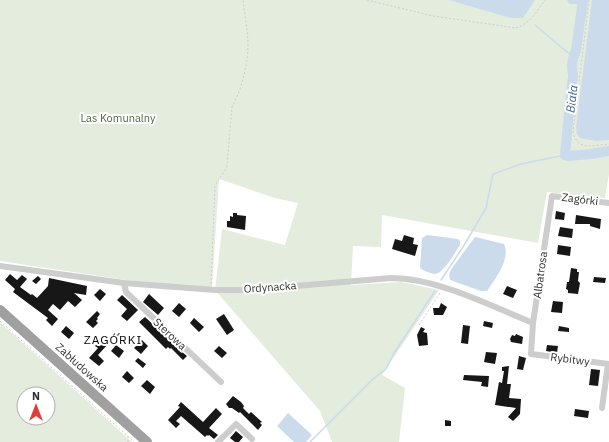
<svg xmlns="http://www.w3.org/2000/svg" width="609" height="442" font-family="'IBM Plex Sans',sans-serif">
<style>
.green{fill:#e4ecde;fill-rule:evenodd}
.water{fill:#cbdbeb}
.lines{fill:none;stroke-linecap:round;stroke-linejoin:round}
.stream{stroke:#cbdbeb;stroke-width:1.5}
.river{stroke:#cbdbeb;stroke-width:10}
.building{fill:#171717}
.path{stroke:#cdcdcd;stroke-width:1;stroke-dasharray:2 2;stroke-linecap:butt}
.minor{stroke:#cdcdcd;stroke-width:6}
.trunk{stroke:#a0a0a0;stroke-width:10}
.labels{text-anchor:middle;stroke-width:4;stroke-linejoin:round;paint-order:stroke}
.park-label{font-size:11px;fill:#4e6a3e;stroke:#fff}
.street-label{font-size:11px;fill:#303030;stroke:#fff}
.water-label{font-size:12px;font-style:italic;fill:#3f6890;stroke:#fff}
.neighbourhood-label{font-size:12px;letter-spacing:1px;fill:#000;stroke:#fff}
</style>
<rect width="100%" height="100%" fill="#fff"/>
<path class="green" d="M0 0H609V174L605 198 547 192 538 243 382 215 381 247 353 246 351 285 401 282 439 290 382 375 405 388 399 442H332L320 411 215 290 222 229 285 245 298 203 275 198 219 179 212 288 126 280 0 261Z
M0 322 132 442H0ZM24 394H48V418H24Z"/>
<path class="water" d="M449 0H535L523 18H511Z
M567 0H584L582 8 577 4H569Z
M592 0H609V140L596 141 580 138 577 134 576 128Z
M427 235 458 239 460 241V245C455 252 443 275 434 274 430 273 425 271 421 269L420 267 422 238Z
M475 237 504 244C511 259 495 279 487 291H481L450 280 449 274 452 268Z
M288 413 312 435 306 442H294L277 426Z"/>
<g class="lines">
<path class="stream" d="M535 25 573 57
M441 280 463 247 486 208 493 174 521 164 565 155
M310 442 373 379 386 369 394 353 435 291"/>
<path class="river" d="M583 0 576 50C574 55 572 60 572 66 572 73 575 76 572 82L565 155 568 156 591 154 609 151"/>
</g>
<path class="building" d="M556 211 565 213 564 220 555 219Z
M233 213H237V215L246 216 245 230 227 227V221H230V216L233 217Z
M576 215 601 219 600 229 590 226V224H575Z
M560 227 573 229 572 238 558 236Z
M404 235 414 238 413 244 418 245 415 256 392 249 395 239 402 241Z
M558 245 571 247 570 256 557 254Z
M571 268 577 269V272H579L578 281 580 283 578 294 568 293V290L566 289 567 282H569Z
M10 274 17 280 22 275 27 279 20 287 31 295 32 294 37 298 48 286 49 278 87 286 86 295 74 293 82 300 75 307 68 301 60 310 53 304 48 310 58 319 52 326 46 320 48 318 13 292 15 289 5 280Z
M38 276 41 279 36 284 32 281Z
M594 277 606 278 605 283 593 282Z
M507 286 517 290 513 298 503 294Z
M100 289 106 294 100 301 94 295Z
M149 294 164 308 158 315 143 302Z
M122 295 138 310 127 321 121 316 127 309 117 300Z
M553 301 563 302 562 313 551 312Z
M179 303 186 309 179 317 172 311Z
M441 303 447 307 443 315H434L433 308H439Z
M97 311 100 314 97 318 98 319 96 321 98 323 93 328 86 322Z
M224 314 234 330 227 335 216 319Z
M145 317 172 342 171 343 187 356 183 360 171 348 170 349 168 347 166 349 139 322Z
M194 318 204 327 199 332 190 323Z
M484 321 493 323 492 328 483 326Z
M463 325 470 326 468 344 461 343Z
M66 326 74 333 69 339 61 332Z
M559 326 569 328V332L558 331Z
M421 327 425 329 423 332 427 333 428 345 419 346 417 335Z
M119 333 123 337 118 341 114 338Z
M516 334 523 337 522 344 511 342 510 339 512 335 515 336Z
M101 339 108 344 98 355 104 361 99 366 89 358 98 348 95 346Z
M142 340 148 346 141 354 134 348Z
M116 345 124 351 119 358 111 351Z
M547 345 558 346 557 353 546 351Z
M219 346 227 353 222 358 214 351Z
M486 352 497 353 495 364 484 362Z
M519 356 526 358 523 370 517 369Z
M138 358 146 364 143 368 135 361Z
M509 366 507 384H511L509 398 521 399 520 414 513 421 508 417 516 408 495 405 499 382 502 383 504 371H502V367Z
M591 369 600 370 598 386 589 385Z
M127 371 134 378 129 383 122 377Z
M464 375 489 376 488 387 481 386 482 382 463 380Z
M147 380 155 387 150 394 141 386Z
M233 396 241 402 244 406 243 408 249 414 251 412 262 422 260 423 262 425 258 430 240 412 239 413 232 408H229L226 404Z
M181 402 203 422 216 408 222 414 209 428 218 435 214 439 209 435 208 436 207 435 205 437 181 416 176 421 180 424 176 428 168 420 180 407 178 406Z
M575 409 589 411 588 418 574 416Z
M445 420 451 421V426H445Z
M236 431 243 437 239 442H235L230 438Z"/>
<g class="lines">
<path class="path" d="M367 0 433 16 516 28C530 24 537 11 545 0
M589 0 573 132C578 152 593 145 609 144
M211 284 215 186C219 178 224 174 227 166L232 107C242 89 248 64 248 44 248 29 244 14 243 0
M0 321 134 442
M419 325 440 293
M128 442V436"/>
<path class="minor" d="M609 203 552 196 533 323 531 354 609 364
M0 266 124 283 215 290H247L391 278C437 278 491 306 533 323
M124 283 126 292 221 382
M602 408 608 364
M218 442 236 424 252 439"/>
<path class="trunk" d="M0 310 147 442"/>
</g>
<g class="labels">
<g class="park-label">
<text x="118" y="122">Las Komunalny</text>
</g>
<g class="street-label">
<text transform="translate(580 199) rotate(7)" y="4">Zagórki</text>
<text transform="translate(540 275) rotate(-82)" y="4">Albatrosa</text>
<text transform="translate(270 287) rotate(-4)" y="4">Ordynacka</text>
<text transform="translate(170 334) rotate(43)" y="4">Sterowa</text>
<text transform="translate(570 359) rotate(7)" y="4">Rybitwy</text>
<text transform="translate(82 367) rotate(42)" y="4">Zabłudowska</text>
</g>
<g class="water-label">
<text transform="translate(572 99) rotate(-83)" y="4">Biała</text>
</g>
<g class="neighbourhood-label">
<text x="113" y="344">ZAGÓRKI</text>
</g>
</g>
<g transform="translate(36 406)"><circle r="19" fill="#ffffff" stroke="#acacac"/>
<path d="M0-3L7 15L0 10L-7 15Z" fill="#e03d38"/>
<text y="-6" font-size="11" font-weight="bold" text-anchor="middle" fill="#303030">N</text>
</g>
</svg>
